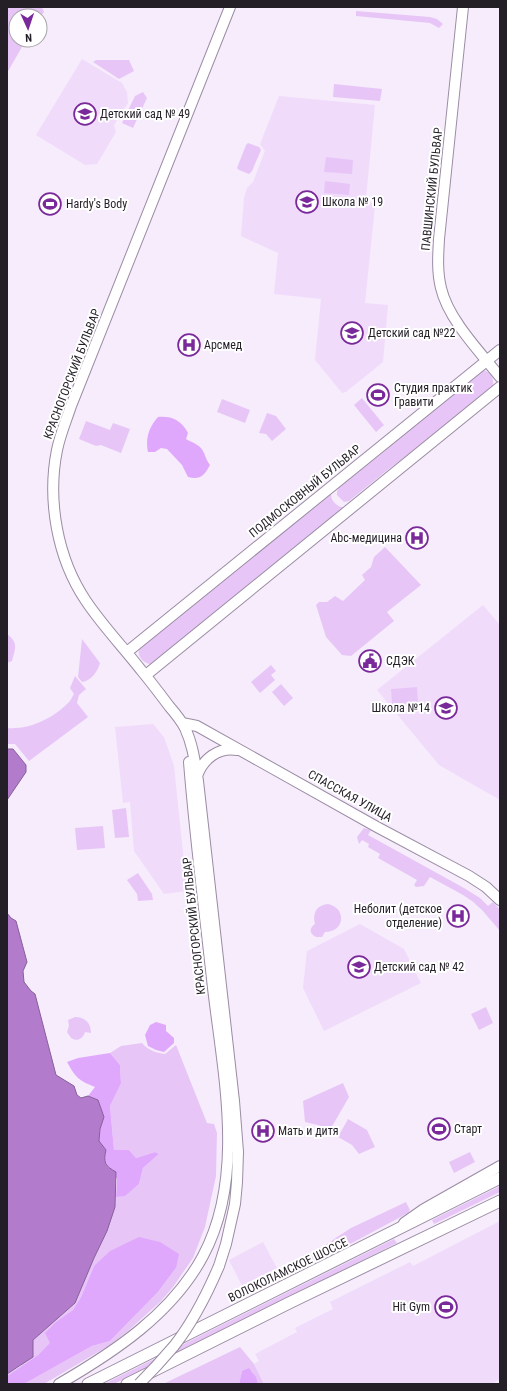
<svg xmlns="http://www.w3.org/2000/svg" width="507" height="1391" font-family="'Roboto Condensed',sans-serif">
<style>
.built{fill:#f1dbfb}
.green{fill:#e7c6f7}
.forest{fill:#e0a8fc}
.water{fill:#b27bcc;stroke:#875f9a}
.lines{fill:none;stroke-linecap:round;stroke-linejoin:round}
.secondary-casing{stroke:#9b8ca3;stroke-width:12}
.primary-casing{stroke:#9b8ca3;stroke-width:13}
.secondary{stroke:#fff;stroke-width:10}
.primary{stroke:#fff;stroke-width:11}
.secondary-bridge-casing{stroke:#9b8ca3;stroke-width:12;stroke-linecap:butt}
.secondary-bridge{stroke:#fff;stroke-width:10}
.labels{text-anchor:middle;stroke-width:4;stroke-linejoin:round;paint-order:stroke}
.poi-label{font-size:12px;fill:#241e27;stroke:#fff;text-anchor:start}
.street-label{font-size:12px;fill:#241e27;stroke:#fff}
</style>
<rect width="100%" height="100%" fill="#f6ecfc"/>
<path class="built" d="M82 59 122 83 127 92 128 103 114 125 116 132 97 164 85 165 36 135Z
M279 96 375 105 366 198 375 206 365 303 388 305 383 362 346 392 342 393 315 360 321 299 274 294 278 253 241 236 244 198 247 188 253 182 265 151 260 144Z
M483 605 500 625V800L439 765 377 690Z
M153 724 164 737 174 766 187 891 164 894 134 851 130 802 123 803 115 727Z
M360 924 404 949 421 983 324 1031 303 988 307 951Z
M500 1221V1379L492 1384H264L254 1364 259 1361 255 1354 297 1332 295 1328 333 1309 330 1302 410 1262 413 1266Z
M263 1242 277 1268 242 1286 229 1260Z"/>
<path class="green" d="M7 7H42L44 12 40 17V16H16V40H26L7 73Z
M356 11 430 17 437 19 443 24 439 28 430 23 356 16Z
M96 60H129L134 71 119 79 93 62Z
M334 84 382 89 380 101 333 97Z
M143 92 147 98 133 128 122 123 135 96Z
M248 143 259 147 261 150 252 171 249 174 239 170 237 168 246 145Z
M326 157 353 160 352 174 324 172Z
M325 181 350 184 349 195 324 193Z
M480 370C490 370 494 377 493 386L431 438 390 468 349 501 344 502 337 495V492L338 488 385 451 401 434Z
M362 398 384 425 376 432 354 405Z
M222 399 250 410 245 423 217 412Z
M267 413 276 416 286 429 272 441 266 434 259 433Z
M86 421 110 430 113 423 130 429 121 453 101 445 96 446 79 439Z
M331 491C330 501 336 507 346 508L154 665C144 664 137 658 139 648Z
M385 547 421 585 387 612 394 621 351 656 342 655 326 637 316 605 319 602H327L335 596 343 601 365 580 362 575 371 567 374 557Z
M7 634C19 643 15 649 12 661L7 663Z
M82 639 100 663C98 671 91 681 82 682L78 677Z
M271 665 276 671 271 675 275 680 260 693 251 682Z
M75 676 86 689 79 695 77 703 88 717 29 761 15 744H7V728C28 730 52 719 67 704 70 702 72 697 74 694L70 688Z
M281 684 293 698 284 706 272 692Z
M417 687 418 703 392 704 391 689Z
M126 808 129 837 115 838 112 810Z
M103 826 105 848 77 850 75 828Z
M364 828 371 830 368 835 464 888 480 898 488 906 493 902 500 910V931L482 910 472 901 463 895 430 877 424 886 416 887 414 885 417 880 378 858 380 854 368 847 369 844 362 840 359 844 357 837Z
M138 873 152 894 153 900 138 901 137 894 127 880Z
M328 904C347 908 345 932 325 932L322 937H316C309 934 309 928 315 924 312 913 317 905 328 904Z
M486 1007 493 1023 479 1030 471 1014Z
M75 1017C85 1017 91 1023 91 1033L85 1032C83 1039 77 1042 71 1038L67 1032 69 1026 68 1020Z
M142 1043C148 1050 156 1053 165 1054L176 1045 207 1123 214 1124 217 1133 216 1176 205 1227 193 1258 173 1287 161 1301 128 1331 110 1345 44 1384H24L92 1346 110 1341 158 1292 176 1268 94 1266 81 1297 73 1310 57 1321 51 1343 38 1355 7 1376V1374L21 1366 33 1340 75 1303 94 1258 107 1231 115 1207 116 1197 125 1195 139 1184 143 1168 159 1154 155 1152 136 1158 129 1150H114L110 1106 121 1082 120 1065 110 1053 121 1046Z
M343 1083 349 1097 330 1130 318 1125 305 1122 303 1101Z
M348 1119 367 1130 375 1147 359 1154 352 1145 338 1137Z
M470 1152 475 1162 454 1173 449 1162Z
M500 1186V1192L434 1224 432 1220Z
M406 1202 410 1210 408 1213 339 1250 337 1247 325 1255 326 1257 295 1273 293 1271V1269L337 1237 351 1228Z
M394 1239 397 1243 114 1384H104Z
M240 1347 254 1364 264 1384H258L252 1371H242L239 1384H163Z"/>
<path class="forest" d="M158 417C172 416 181 420 188 433L186 439C193 443 201 445 204 453 206 458 207 461 210 465 204 476 200 480 188 477L182 465 167 449 161 448 155 452H148C145 439 149 427 158 417Z
M156 1022 166 1025V1031L174 1038V1043L164 1052 156 1050 148 1046 145 1035 150 1025Z
M110 1053 120 1065 121 1083 110 1106 114 1150H129L136 1158 155 1152 159 1154 143 1168 139 1184 125 1196 116 1197 117 1179 109 1168 104 1159 106 1150 99 1141 100 1129 104 1117 98 1100 88 1096 95 1087C78 1080 76 1078 67 1062L78 1058Z
M139 1237 160 1242 179 1254 176 1268 158 1292 110 1341 92 1346 24 1384H7V1376L38 1355 50 1343 45 1333 57 1321 73 1310 81 1297 94 1266 110 1251Z
M249 1368 256 1377 258 1384H239L242 1371Z"/>
<path class="water" d="M7 749H13L26 765V772L7 800Z
M7 913 11 918 16 921 27 962 23 971 24 982 31 991 35 994 56 1075 74 1086 77 1095 81 1098 88 1096 98 1100 104 1117 100 1129 99 1141 106 1150C103 1162 105 1166 116 1172L115 1207 107 1231 94 1258 75 1303 33 1340V1357L7 1374Z"/>
<g class="lines">
<g class="secondary-casing">
<path id="secondary" d="M463 7 439 239C438 256 437 272 441 288 448 319 480 352 500 377
M127 652 500 350
M146 675 500 387
M182 723 197 726 377 827 469 876 486 887 500 900
M197 776C203 759 218 747 237 750
M404 1223 424 1209 500 1166
M219 1266 226 1244 235 1204 237 1182 238 1152 234 1101 198 781C195 763 193 745 185 728 181 720 175 713 169 706 160 694 151 682 141 670 123 647 102 625 86 601 57 558 47 500 57 450 60 435 66 421 71 406L230 7
M59 1384C114 1352 172 1314 203 1256 246 1176 223 1074 213 988 205 913 195 838 189 762"/>
</g>
<g class="primary-casing">
<path id="primary" d="M88 1384 500 1178
M127 1384 289 1303 500 1201"/>
</g>
<use href="#secondary" class="secondary"/>
<use href="#primary" class="primary"/>
<g class="secondary-bridge-casing">
<path id="secondary-bridge" d="M139 1384C151 1372 163 1359 174 1346 193 1322 207 1294 219 1266"/>
</g>
<use href="#secondary-bridge" class="secondary-bridge"/>
</g>
<defs>
<g id="school-ring" transform="scale(1.15)"><circle r="9.5" fill="#fff" stroke="#792999" stroke-width="1.5"/><path d="M0-5L7-2L0 1L-7-2ZM-4 1L0 2.5L4 1V4Q0 6-4 4Z" fill="#792999"/></g>
<g id="stadium-ring" transform="scale(1.15)"><circle r="9.5" fill="#fff" stroke="#792999" stroke-width="1.5"/><path d="M0-5a6.5 5 0 1 0 0 10a6.5 5 0 1 0 0-10ZM-3.5-1.8h7v3.6h-7Z" fill="#792999"/></g>
<g id="hospital-ring" transform="scale(1.15)"><circle r="9.5" fill="#fff" stroke="#792999" stroke-width="1.5"/><path d="M-5-5h3v3.5h4V-5h3V5h-3V1.5h-4V5h-3Z" fill="#792999"/></g>
<g id="civic-ring" transform="scale(1.15)"><circle r="9.5" fill="#fff" stroke="#792999" stroke-width="1.5"/><path d="M-.6-6.5H3V-4.5H.6V-3L4-1V1h2V6H-6V1h2V-1L-.6-3ZM-1.2 2.5V6h2.4V2.5Z" fill="#792999"/></g>
</defs>
<g fill-rule="evenodd">
<use href="#school-ring" x="85" y="114"/>
<use href="#school-ring" x="307" y="202"/>
<use href="#stadium-ring" x="50" y="204"/>
<use href="#school-ring" x="352" y="333"/>
<use href="#hospital-ring" x="189" y="345"/>
<use href="#stadium-ring" x="378" y="395"/>
<use href="#hospital-ring" x="417" y="538"/>
<use href="#civic-ring" x="370" y="661"/>
<use href="#school-ring" x="446" y="708"/>
<use href="#hospital-ring" x="458" y="916"/>
<use href="#school-ring" x="359" y="967"/>
<use href="#stadium-ring" x="439" y="1129"/>
<use href="#hospital-ring" x="263" y="1131"/>
<use href="#stadium-ring" x="446" y="1307"/>
</g>
<g class="labels">
<g class="poi-label">
<text x="100" y="118">Детский сад № 49</text>
<text x="322" y="206">Школа № 19</text>
<text x="66" y="208">Hardy's Body</text>
<text x="368" y="337">Детский сад №22</text>
<text x="204" y="349">Арсмед</text>
<text x="394" y="392">Студия практик<tspan x="394" dy="14">Гравити</tspan></text>
<text x="402" y="542" text-anchor="end">Abc-медицина</text>
<text x="386" y="665">СДЭК</text>
<text x="430" y="712" text-anchor="end">Школа №14</text>
<text x="442" y="913" text-anchor="end">Неболит (детское<tspan x="442" dy="14">отделение)</tspan></text>
<text x="374" y="971">Детский сад № 42</text>
<text x="454" y="1133">Старт</text>
<text x="278" y="1135">Мать и дитя</text>
<text x="430" y="1311" text-anchor="end">Hit Gym</text>
</g>
<g class="street-label">
<text transform="translate(432 189) rotate(-84)" y="4">ПАВШИНСКИЙ БУЛЬВАР</text>
<text transform="translate(72 374) rotate(-69)" y="4">КРАСНОГОРСКИЙ БУЛЬВАР</text>
<text transform="translate(305 491) rotate(-39)" y="4">ПОДМОСКОВНЫЙ БУЛЬВАР</text>
<text transform="translate(350 796) rotate(29)" y="4">СПАССКАЯ УЛИЦА</text>
<text transform="translate(194 926) rotate(-96)" y="4">КРАСНОГОРСКИЙ БУЛЬВАР</text>
<text transform="translate(288 1270) rotate(-26)" y="4">ВОЛОКОЛАМСКОЕ ШОССЕ</text>
</g>
</g>
<rect width="507" height="1391" fill="none" stroke="#241e27" stroke-width="16"/>
<g transform="translate(28 28) rotate(177)"><circle r="19" fill="#ffffff" stroke="#a7a5a9"/>
<path d="M0-3L7 15L0 10L-7 15Z" fill="#792999"/>
<text y="-6" font-size="11" font-weight="bold" text-anchor="middle" fill="#241e27">N</text>
</g>
</svg>
